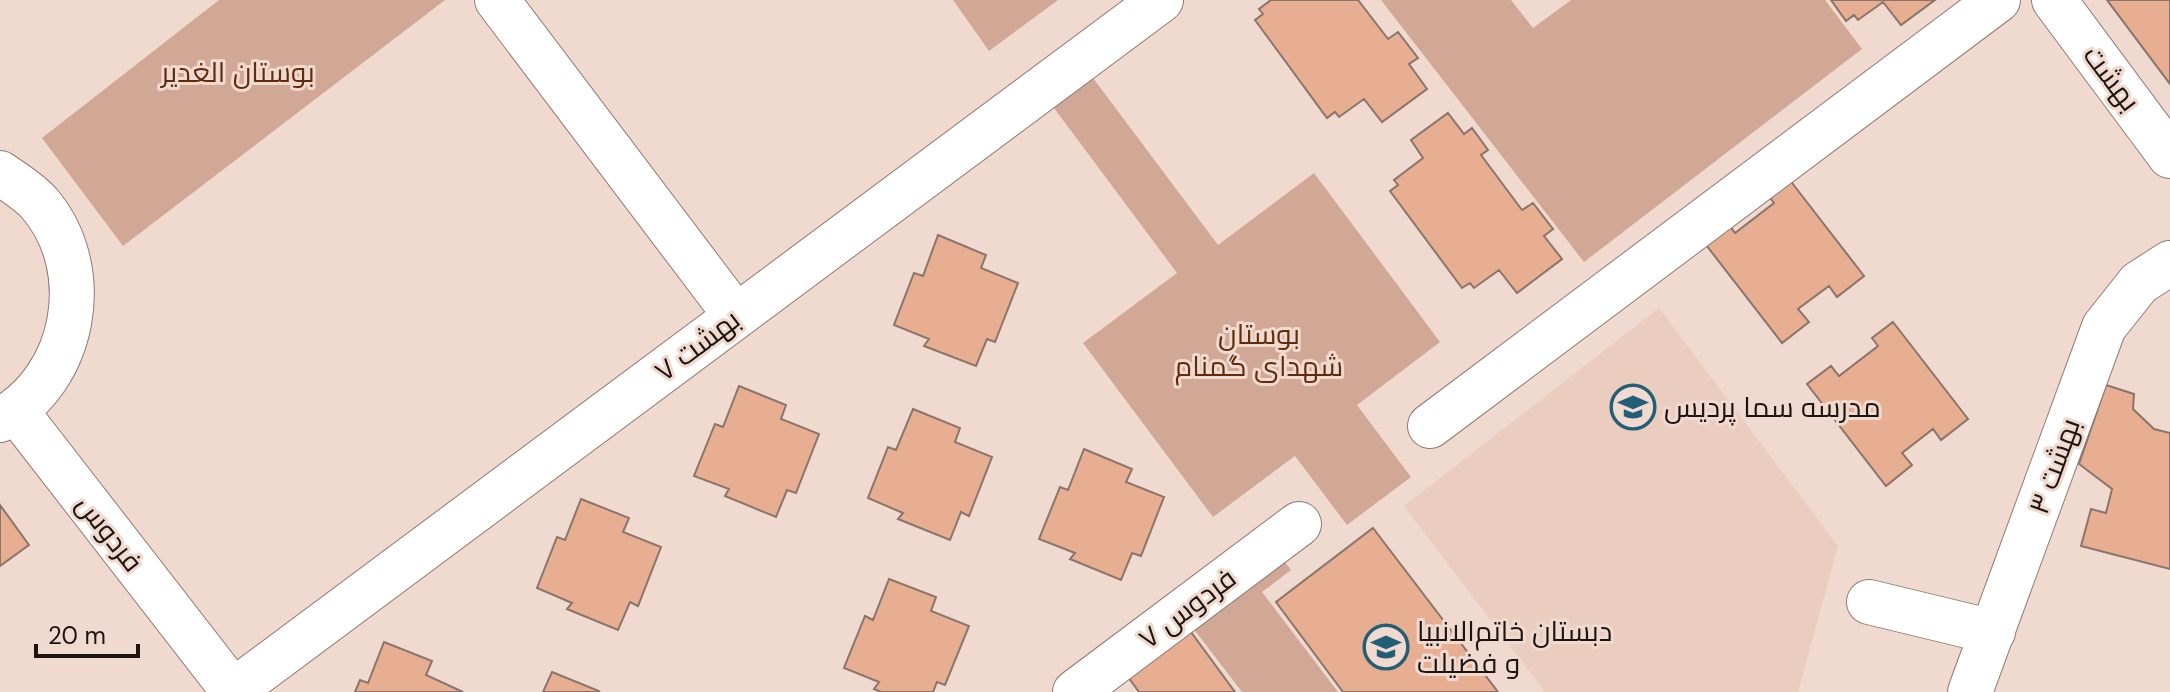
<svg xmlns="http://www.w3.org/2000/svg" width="2170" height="692" font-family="'DM Sans',Cairo,sans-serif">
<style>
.built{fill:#ebcdbf}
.green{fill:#d0a895}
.building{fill:#e8ae92;stroke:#89756b;stroke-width:2}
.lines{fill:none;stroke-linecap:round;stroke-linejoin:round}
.minor-casing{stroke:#907b72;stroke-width:46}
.minor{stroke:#fff;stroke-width:44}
.labels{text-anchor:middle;stroke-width:6;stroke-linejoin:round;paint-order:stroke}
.park-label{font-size:28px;fill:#612c0e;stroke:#f0d9cf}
.street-label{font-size:28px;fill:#1b1410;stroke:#f0d9cf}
.poi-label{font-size:28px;fill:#1b1410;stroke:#f0d9cf;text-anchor:start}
</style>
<rect width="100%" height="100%" fill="#f0d9cf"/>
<path class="built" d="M1659 308 1838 546 1798 692H1545L1404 506Z"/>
<path class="green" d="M219 0H445L123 246 42 138Z
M953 0H1058L989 51Z
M1381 0H1511L1533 28 1571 0H1825L1862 49 1584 262Z
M1090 74 1218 245 1314 173 1440 342 1357 405 1411 477 1347 525 1295 456 1213 517 1083 343 1177 273 1051 104Z
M1270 543 1291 570 1262 592 1338 692H1242L1180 611Z"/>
<path class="building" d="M1271 0H1358L1388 39 1398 32 1418 58 1409 64 1427 89 1382 122 1364 99 1339 117 1335 112 1327 118 1255 20 1263 14 1259 9Z
M1831 0H1935L1901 25 1883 2 1858 20 1854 15 1846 21Z
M2107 0H2170V84Z
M1448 113 1464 134 1472 128 1488 150 1481 155 1522 210 1533 203 1553 229 1544 236 1562 259 1517 293 1499 270 1474 288 1470 283 1462 288 1390 191 1398 185 1394 180 1423 158 1411 140Z
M1789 179 1864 276 1837 297 1829 286 1798 309 1809 322 1782 343 1703 241 1727 222 1735 233 1774 203 1768 195Z
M938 235 986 255 981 268 1018 283 995 342 987 339 976 366 924 346 929 339 894 325 914 273 923 276Z
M1893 322 1968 419 1941 440 1933 429 1902 453 1912 465 1886 486 1807 384 1831 366 1839 376 1878 346 1872 338Z
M2106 385 2134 394 2133 409 2154 429 2170 433V569L2081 546 2091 509 2106 513 2112 489 2079 464Z
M739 386 786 405 781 419 819 434 796 493 787 490 776 517 725 496 729 489 694 476 715 424 723 427Z
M913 409 960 428 955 442 992 457 969 516 961 512 950 540 898 519 903 513 868 498 888 447 896 450Z
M1084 449 1132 469 1126 482 1164 497 1141 556 1132 553 1121 580 1070 559 1075 553 1039 539 1060 487 1068 490Z
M581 499 629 518 623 532 661 547 638 606 630 602 618 630 567 609 572 603 537 588 557 537 565 540Z
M0 505 29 545 0 566Z
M1373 528 1498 692H1343L1276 602Z
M889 579 936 597 931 611 969 626 945 685 937 682 933 692H881L874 689 879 682 844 668 865 616 873 620Z
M1180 617 1235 692H1139L1118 663Z
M384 642 432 661 426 675 463 692H355L360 680 368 683Z
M552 672 599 691 598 692H543Z"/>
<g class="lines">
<g class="minor-casing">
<path id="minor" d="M497 0 736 316
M2054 0 2170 156
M0 173C13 182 28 191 39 203 96 269 76 379 0 420
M16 411 234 692
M1430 426 1998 0
M1869 602 1993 632
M233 691 1161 0
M1075 692 1299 524
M1970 692 2104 327 2139 283 2170 263"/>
</g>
<use href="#minor" class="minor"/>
</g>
<defs>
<g id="university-ring" transform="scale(2.3)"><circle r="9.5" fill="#f0d9cf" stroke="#225f76" stroke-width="1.5"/><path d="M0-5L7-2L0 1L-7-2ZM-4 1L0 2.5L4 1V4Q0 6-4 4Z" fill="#225f76"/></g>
<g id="school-ring" transform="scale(2.3)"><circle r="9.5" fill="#f0d9cf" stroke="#225f76" stroke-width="1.5"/><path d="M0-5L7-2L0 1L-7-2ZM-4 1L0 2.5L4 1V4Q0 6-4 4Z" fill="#225f76"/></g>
</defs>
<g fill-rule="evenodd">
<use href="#university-ring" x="1633" y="407"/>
<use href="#school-ring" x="1386" y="647"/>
</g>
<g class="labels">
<g class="park-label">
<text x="238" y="82">بوستان الغدیر</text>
<text x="1259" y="344">بوستان<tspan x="1259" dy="32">شهدای گمنام</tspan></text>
</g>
<g class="street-label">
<text transform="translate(2112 78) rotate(53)" y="10">بهشت</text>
<text transform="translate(697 345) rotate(-37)" y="10">بهشت ۷</text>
<text transform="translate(2054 466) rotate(-70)" y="10">بهشت ۳</text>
<text transform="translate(110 533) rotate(52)" y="10">فردوس</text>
<text transform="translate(1187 608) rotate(-37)" y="10">فردوس ۷</text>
</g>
<g class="poi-label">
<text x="1664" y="417">مدرسه سما پردیس</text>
<text x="1417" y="641">دبستان خاتم‌الانبیا<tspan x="1417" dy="32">و فضیلت</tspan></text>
</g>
</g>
<path d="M36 644v12h102v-12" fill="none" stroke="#1b1410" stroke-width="4"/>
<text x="48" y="644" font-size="24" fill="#1b1410" stroke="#f0d9cf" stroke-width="6" paint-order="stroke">20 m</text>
</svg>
